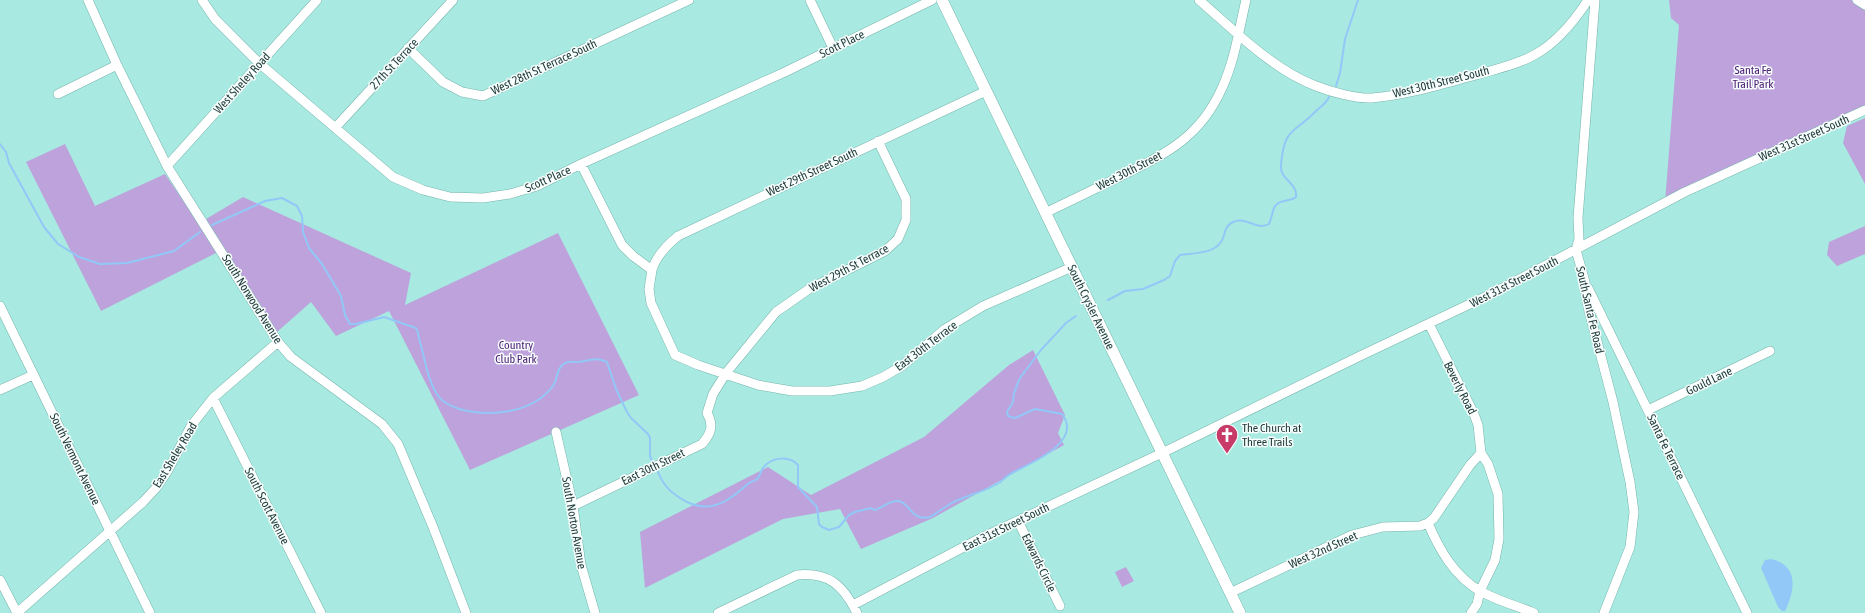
<svg xmlns="http://www.w3.org/2000/svg" width="1865" height="613" font-family="'Asap Condensed',sans-serif">
<style>
.green{fill:#bda2dc}
.water{fill:#92c8f7}
.lines{fill:none;stroke-linecap:round;stroke-linejoin:round}
.stream{stroke:#92c8f7;stroke-width:2}
.minor-casing{stroke:#74b5ac;stroke-width:10}
.major-casing{stroke:#74b5ac;stroke-width:12}
.minor{stroke:#fff;stroke-width:9}
.major{stroke:#fff;stroke-width:11}
.labels{text-anchor:middle;stroke-width:3;stroke-linejoin:round;paint-order:stroke}
.street-label{font-size:12px;fill:#1e3936;stroke:#f7fefd}
.park-label{font-size:12px;fill:#502276;stroke:#f7fefd}
.poi-label{font-size:12px;fill:#1e3936;stroke:#f7fefd;text-anchor:start}
</style>
<rect width="100%" height="100%" fill="#a8eae1"/>
<path class="green" d="M1669 0H1865V110L1665 202 1679 25 1671 18Z
M1865 118V184L1843 143 1847 126Z
M65 144 95 206 165 174 218 252 101 311 26 162Z
M243 197 411 273 405 305 558 233 639 395 470 470 389 311 336 336 311 302 277 332 206 219Z
M1865 226V254L1837 266 1827 255 1829 242Z
M1033 350 1065 415 1058 433 1064 445 933 518 861 549 840 509 783 519 645 588 640 532 768 467 811 495 924 437 1009 365Z
M1126 567 1134 581 1122 587 1115 572Z"/>
<path class="water" d="M1771 559C1798 565 1796 589 1785 611H1782L1778 607 1761 568 1765 560Z"/>
<g class="lines">
<path class="stream" d="M1336 86 1340 73 1345 39 1358 0
M0 144 6 152 9 163 44 227 58 244 79 257 100 264 127 263 174 251 200 232
M212 225 265 201 282 198 297 206 302 216 303 232 309 248 322 264 341 296 345 315 350 324H356L384 317 416 328C419 332 418 337 420 342 425 359 428 383 439 397 444 404 452 406 459 409 489 417 532 414 553 386 558 379 556 368 565 363 570 361 575 362 580 362 590 360 597 357 607 362L616 389 627 412 631 418 648 434 650 438V456L653 463
M1108 300 1125 291 1143 289 1164 280 1170 276 1175 261 1180 255C1193 253 1213 254 1221 242 1226 235 1223 227 1233 222 1246 216 1257 231 1269 224 1272 218 1272 211 1275 206 1280 199 1290 202 1296 197 1298 183 1279 179 1281 165 1284 127 1294 134 1316 111 1321 106 1326 104 1329 97
M658 472C664 487 672 494 687 502 713 514 730 500 749 483 752 481 755 481 757 479 760 476 761 471 763 468 771 457 789 455 798 465V487L817 507 819 524 822 527 829 530 839 527 849 515 855 512 871 508 874 510C882 509 889 500 898 501 911 503 911 522 930 517 937 513 943 508 950 504 964 496 981 493 995 485 1001 483 1005 477 1010 474 1028 464 1084 443 1062 414L1035 409 1015 418 1008 416 1007 412 1013 402 1014 393 1020 378 1041 350 1066 323 1076 316"/>
<g class="minor-casing">
<path id="minor" d="M88 0 117 65 167 166 278 342 291 357 382 424 398 444 433 527 466 613
M202 0 215 19 259 63 393 177 423 190 450 197 483 198 510 194 537 186 581 164 785 72 932 0
M810 0 833 48
M1199 0C1234 30 1273 70 1316 86 1331 92 1357 99 1372 98 1407 95 1442 84 1476 75 1496 69 1517 65 1536 54 1557 42 1575 20 1588 0
M1595 0 1578 218 1579 239 1576 250 1585 282 1588 307 1613 402 1630 482 1634 512 1630 547 1604 613
M1857 0 1865 5
M408 48 443 82 462 92 483 96 689 0
M58 94 117 65
M335 128 453 0
M581 164 622 245 633 256 652 270 649 289 651 303 675 355 698 365 758 385 792 391H830L862 386 883 377 902 366 945 329 983 306 1072 267
M167 166 317 0
M1045 213C1070 201 1095 189 1119 177 1165 154 1200 138 1222 88 1235 60 1239 29 1246 0
M652 270C656 256 667 245 678 236L986 91
M1588 288 1747 613
M0 306 150 613
M1429 324 1474 414 1478 425 1481 453 1488 464 1498 494 1499 539 1495 560 1480 591 1477 604 1471 613
M0 390 33 375
M213 398 321 613
M1648 410 1770 351
M556 432 573 506 581 565 595 613
M573 506 702 444C711 434 714 425 707 413L713 394 726 373 776 312 809 289 885 251 898 239 906 220V199L878 141
M1018 521 1060 606
M1428 523C1439 549 1454 576 1480 591 1496 600 1517 606 1534 613
M0 580 17 613
M1230 593 1352 535 1383 527 1420 526 1428 523 1434 518 1470 465 1481 453
M853 605 979 539 1162 453 1360 356 1491 294 1685 192 1865 110
M17 613 143 502 156 488 167 472 191 426 213 398 278 342
M718 613 797 575C829 572 843 585 857 613"/>
</g>
<g class="major-casing">
<path id="major" d="M942 0 1240 613"/>
</g>
<use href="#minor" class="minor"/>
<use href="#major" class="major"/>
</g>
<defs>
<g id="church-pin" transform="scale(1.15)"><path d="M0 17L-7.5 6A9.5 9.5 0 1 1 7.5 6Z" fill="#c83a68" stroke="#f7fefd"/><path d="M-1.2-6h2.4v3.5h3.3v2.4h-3.3V6h-2.4V-.1h-3.3v-2.4h3.3Z" fill="#fff"/></g>
</defs>
<g fill-rule="evenodd">
<use href="#church-pin" x="1227" y="435"/>
</g>
<g class="labels">
<g class="street-label">
<text transform="translate(842 44) rotate(-26)" y="4">Scott Place</text>
<text transform="translate(394 64) rotate(-47)" y="4">27th St Terrace</text>
<text transform="translate(544 67) rotate(-25)" y="4">West 28th St Terrace South</text>
<text transform="translate(1441 82) rotate(-14)" y="4">West 30th Street South</text>
<text transform="translate(242 83) rotate(-48)" y="4">West Sheley Road</text>
<text transform="translate(1804 138) rotate(-24)" y="4">West 31st Street South</text>
<text transform="translate(1129 171) rotate(-27)" y="4">West 30th Street</text>
<text transform="translate(812 172) rotate(-25)" y="4">West 29th Street South</text>
<text transform="translate(548 179) rotate(-24)" y="4">Scott Place</text>
<text transform="translate(849 268) rotate(-28)" y="4">West 29th St Terrace</text>
<text transform="translate(1514 282) rotate(-27)" y="4">West 31st Street South</text>
<text transform="translate(252 299) rotate(58)" y="4">South Norwood Avenue</text>
<text transform="translate(1091 307) rotate(64)" y="4">South Crysler Avenue</text>
<text transform="translate(1590 310) rotate(77)" y="4">South Santa Fe Road</text>
<text transform="translate(926 346) rotate(-37)" y="4">East 30th Terrace</text>
<text transform="translate(1709 381) rotate(-26)" y="4">Gould Lane</text>
<text transform="translate(1460 388) rotate(63)" y="4">Beverly Road</text>
<text transform="translate(1666 447) rotate(64)" y="4">Santa Fe Terrace</text>
<text transform="translate(175 455) rotate(-59)" y="4">East Sheley Road</text>
<text transform="translate(75 459) rotate(64)" y="4">South Vermont Avenue</text>
<text transform="translate(653 467) rotate(-26)" y="4">East 30th Street</text>
<text transform="translate(267 506) rotate(63)" y="4">South Scott Avenue</text>
<text transform="translate(574 523) rotate(80)" y="4">South Norton Avenue</text>
<text transform="translate(1006 527) rotate(-26)" y="4">East 31st Street South</text>
<text transform="translate(1323 550) rotate(-24)" y="4">West 32nd Street</text>
<text transform="translate(1039 563) rotate(64)" y="4">Edwards Circle</text>
</g>
<g class="park-label">
<text x="1753" y="74">Santa Fe<tspan x="1753" dy="14">Trail Park</tspan></text>
<text x="516" y="349">Country<tspan x="516" dy="14">Club Park</tspan></text>
</g>
<g class="poi-label">
<text x="1242" y="432">The Church at<tspan x="1242" dy="14">Three Trails</tspan></text>
</g>
</g>
</svg>
